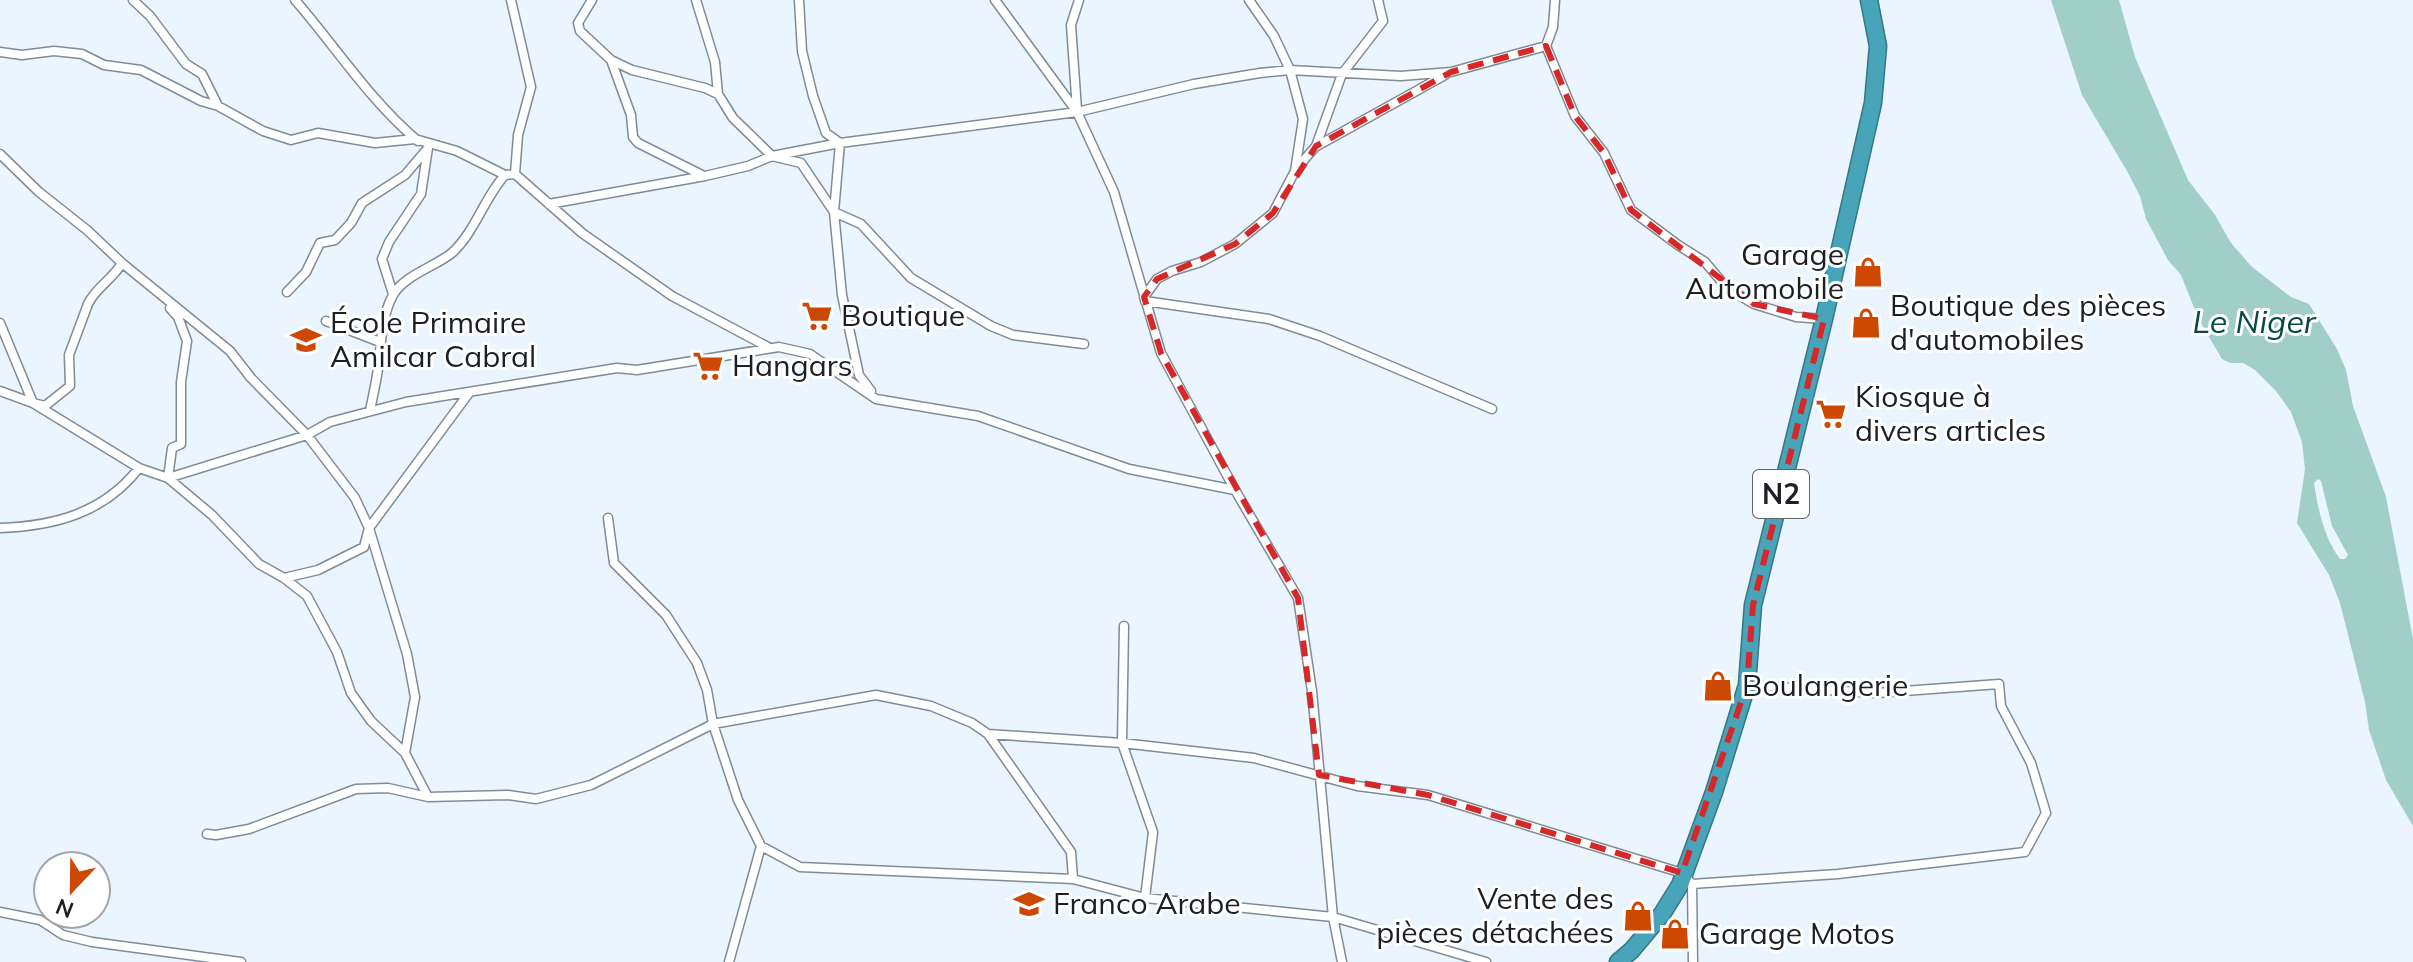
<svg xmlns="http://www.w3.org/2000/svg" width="2413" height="962" font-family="Mulish,sans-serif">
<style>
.water{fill:#a1cec6;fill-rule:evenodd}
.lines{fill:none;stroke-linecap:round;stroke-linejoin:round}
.street-casing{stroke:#828b94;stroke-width:11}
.highway-casing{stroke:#397684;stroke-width:19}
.street{stroke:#fff;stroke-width:8}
.highway{stroke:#48a5b9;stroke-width:16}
.marked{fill:none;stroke:#d62828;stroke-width:6;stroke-dasharray:16 10;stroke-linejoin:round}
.labels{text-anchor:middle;stroke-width:6;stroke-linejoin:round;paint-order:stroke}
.shield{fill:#fff;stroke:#606265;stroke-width:2}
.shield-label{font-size:28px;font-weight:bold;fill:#1c1f23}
.poi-label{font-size:30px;fill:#1c1f23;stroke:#fff;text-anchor:start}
.water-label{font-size:32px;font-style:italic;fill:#064a42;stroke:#fff}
</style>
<rect width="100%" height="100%" fill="#eaf5ff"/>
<path class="water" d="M2051 0H2119L2135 57 2188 180 2215 215 2231 243 2252 267 2291 297 2309 304 2337 349 2346 370 2353 406 2386 497 2413 639V826L2386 780 2369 730 2365 702 2340 603 2329 575 2297 523 2305 469 2302 442 2291 412 2276 391 2255 370 2243 363H2230L2222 359 2199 320 2181 275 2168 260 2146 219 2140 196 2127 171 2082 95ZM2318 479 2321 481 2332 526 2348 555 2345 559H2340C2324 538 2318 509 2314 483Z"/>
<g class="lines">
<g class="street-casing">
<path id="street" d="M133 0 150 16 186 64 202 74 218 106
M295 0C335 46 371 102 418 141
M511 0 531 87 518 135 515 174
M592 0 578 23 580 31 611 60 632 70 705 88 718 94
M696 0 715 62 718 94 733 118 772 156 801 163 834 212 861 224 911 278 991 326 1013 335 1084 344
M799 0 802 51 813 96 826 133 840 143 834 212 842 295 859 375 871 391
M995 0 1077 112 1114 192 1161 353 1235 490 1298 598 1312 691 1333 917 1342 962
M1546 46 1575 116 1604 153 1631 210 1678 245 1705 262 1727 288 1754 304 1796 317 1824 319
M0 52 22 55 54 51 82 54 104 65 141 70 201 101 218 106 263 131 291 140 318 133 375 143 415 139 457 151 505 175 515 174 582 233 672 296 768 347
M611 60 631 115 633 137 638 143 704 176
M1077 110 1071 25 1079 0
M1317 146 1445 75
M0 154 39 192 87 230 122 263 230 351 251 378 307 435 355 498 369 528 407 654 415 697 405 753
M1297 168 1316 146 1342 74 1383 21 1378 0
M549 204 705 176 748 166 772 156 840 143 1077 112 1194 84 1260 73 1290 70 1401 76 1451 72 1546 46 1553 27 1555 0
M287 292 306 272 320 243 335 240 351 223 362 203 405 175 428 148 421 194 389 242 382 259 393 294
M1144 297 1157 279 1172 271 1201 262 1235 244 1273 213 1295 171 1303 119 1290 70 1274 36 1249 0
M1145 301 1269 319 1320 336 1492 409
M170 308 178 317 187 341 181 382V444L172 448 168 478 212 515 259 564 284 578 307 596 337 652 351 693 371 721 405 753 428 797
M326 321 380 342
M0 323 33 403 45 406 70 386 69 355 88 304C95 288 113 279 122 263
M0 391 33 403 139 468 168 478 307 435 330 422 406 402 617 368 637 370 779 347 810 354 876 399 978 416 1129 469 1235 490
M370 411C373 395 377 379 379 362 381 341 382 315 393 295 404 275 437 266 453 252 476 230 484 198 505 175
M608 518 614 563 666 615 697 663 707 690 713 724 738 800 761 846 729 962
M0 528C55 526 104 513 139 468
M284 578 318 570 364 547 369 528 469 393
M1124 626 1122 743 1153 832 1145 898
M988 734 1071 852 1073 879
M207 834 216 835 249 829 356 789 388 788 428 797 508 795 536 799 591 785 713 724 876 695 931 706 972 723 988 734 1122 743 1254 758 1357 786 1428 795 1682 873 1692 884 1838 874 2025 852 2046 813 2031 763 2001 706 1999 684 1877 693 1747 685
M761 846 800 867 1073 879 1145 898 1333 917 1486 962
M1692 884 1693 962
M0 912 40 920 63 935 92 942 241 962"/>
</g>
<g class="highway-casing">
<path id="highway" d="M1618 962 1632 950 1662 914 1680 885 1714 792 1747 685 1753 605 1824 319 1873 103 1878 46 1869 0"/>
</g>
<use href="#street" class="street"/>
<use href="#highway" class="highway"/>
</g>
<path class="marked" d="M1546 46 1575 116 1604 153 1631 210 1754 304 1824 319 1753 605 1747 685 1682 873 1428 795 1319 775 1298 598 1161 353 1144 297 1157 279 1235 244 1273 213 1316 146 1451 72Z"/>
<defs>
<g id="shop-bare" transform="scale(2.4)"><path d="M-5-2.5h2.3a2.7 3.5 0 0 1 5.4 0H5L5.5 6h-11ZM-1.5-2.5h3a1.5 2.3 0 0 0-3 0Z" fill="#cd4803" stroke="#fff" stroke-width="2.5" paint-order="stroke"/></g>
<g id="supermarket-bare" transform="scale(2.4)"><path d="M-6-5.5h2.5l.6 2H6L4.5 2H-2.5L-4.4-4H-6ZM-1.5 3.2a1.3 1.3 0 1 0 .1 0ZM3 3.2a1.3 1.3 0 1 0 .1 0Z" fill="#cd4803" stroke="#fff" stroke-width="2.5" paint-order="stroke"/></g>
<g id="school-bare" transform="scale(2.4)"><path d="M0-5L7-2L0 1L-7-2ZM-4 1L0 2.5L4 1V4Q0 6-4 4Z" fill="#cd4803" stroke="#fff" stroke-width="2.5" paint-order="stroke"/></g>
</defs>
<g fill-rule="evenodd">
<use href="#shop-bare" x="1868" y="272"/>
<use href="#supermarket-bare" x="817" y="316"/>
<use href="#shop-bare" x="1866" y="323"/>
<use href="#school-bare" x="306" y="340"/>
<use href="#supermarket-bare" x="708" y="366"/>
<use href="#supermarket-bare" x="1831" y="414"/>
<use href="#shop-bare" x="1718" y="686"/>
<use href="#school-bare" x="1029" y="904"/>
<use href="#shop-bare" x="1638" y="916"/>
<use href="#shop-bare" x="1675" y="934"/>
</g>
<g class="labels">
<rect class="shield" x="1753" y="470" width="56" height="48" rx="6"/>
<g class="shield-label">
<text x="1781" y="504">N2</text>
</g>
<g class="poi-label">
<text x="1844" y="265" text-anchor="end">Garage<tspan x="1844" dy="34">Automobile</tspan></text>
<text x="1890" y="316">Boutique des pièces<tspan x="1890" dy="34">d'automobiles</tspan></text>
<text x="841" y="326">Boutique</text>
<text x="330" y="333">École Primaire<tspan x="330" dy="34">Amilcar Cabral</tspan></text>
<text x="732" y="376">Hangars</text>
<text x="1855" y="407">Kiosque à<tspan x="1855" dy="34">divers articles</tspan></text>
<text x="1742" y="696">Boulangerie</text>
<text x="1614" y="909" text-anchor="end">Vente des<tspan x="1614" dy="34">pièces détachées</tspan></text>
<text x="1053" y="914">Franco Arabe</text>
<text x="1699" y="944">Garage Motos</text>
</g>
<g class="water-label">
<text x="2254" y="333">Le Niger</text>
</g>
</g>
<g transform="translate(72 890) rotate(202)"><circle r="38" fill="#ffffff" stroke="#a4a5a7" stroke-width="2"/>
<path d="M0-6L14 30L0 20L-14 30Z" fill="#cd4803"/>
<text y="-12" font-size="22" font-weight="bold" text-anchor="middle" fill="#1c1f23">N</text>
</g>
</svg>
